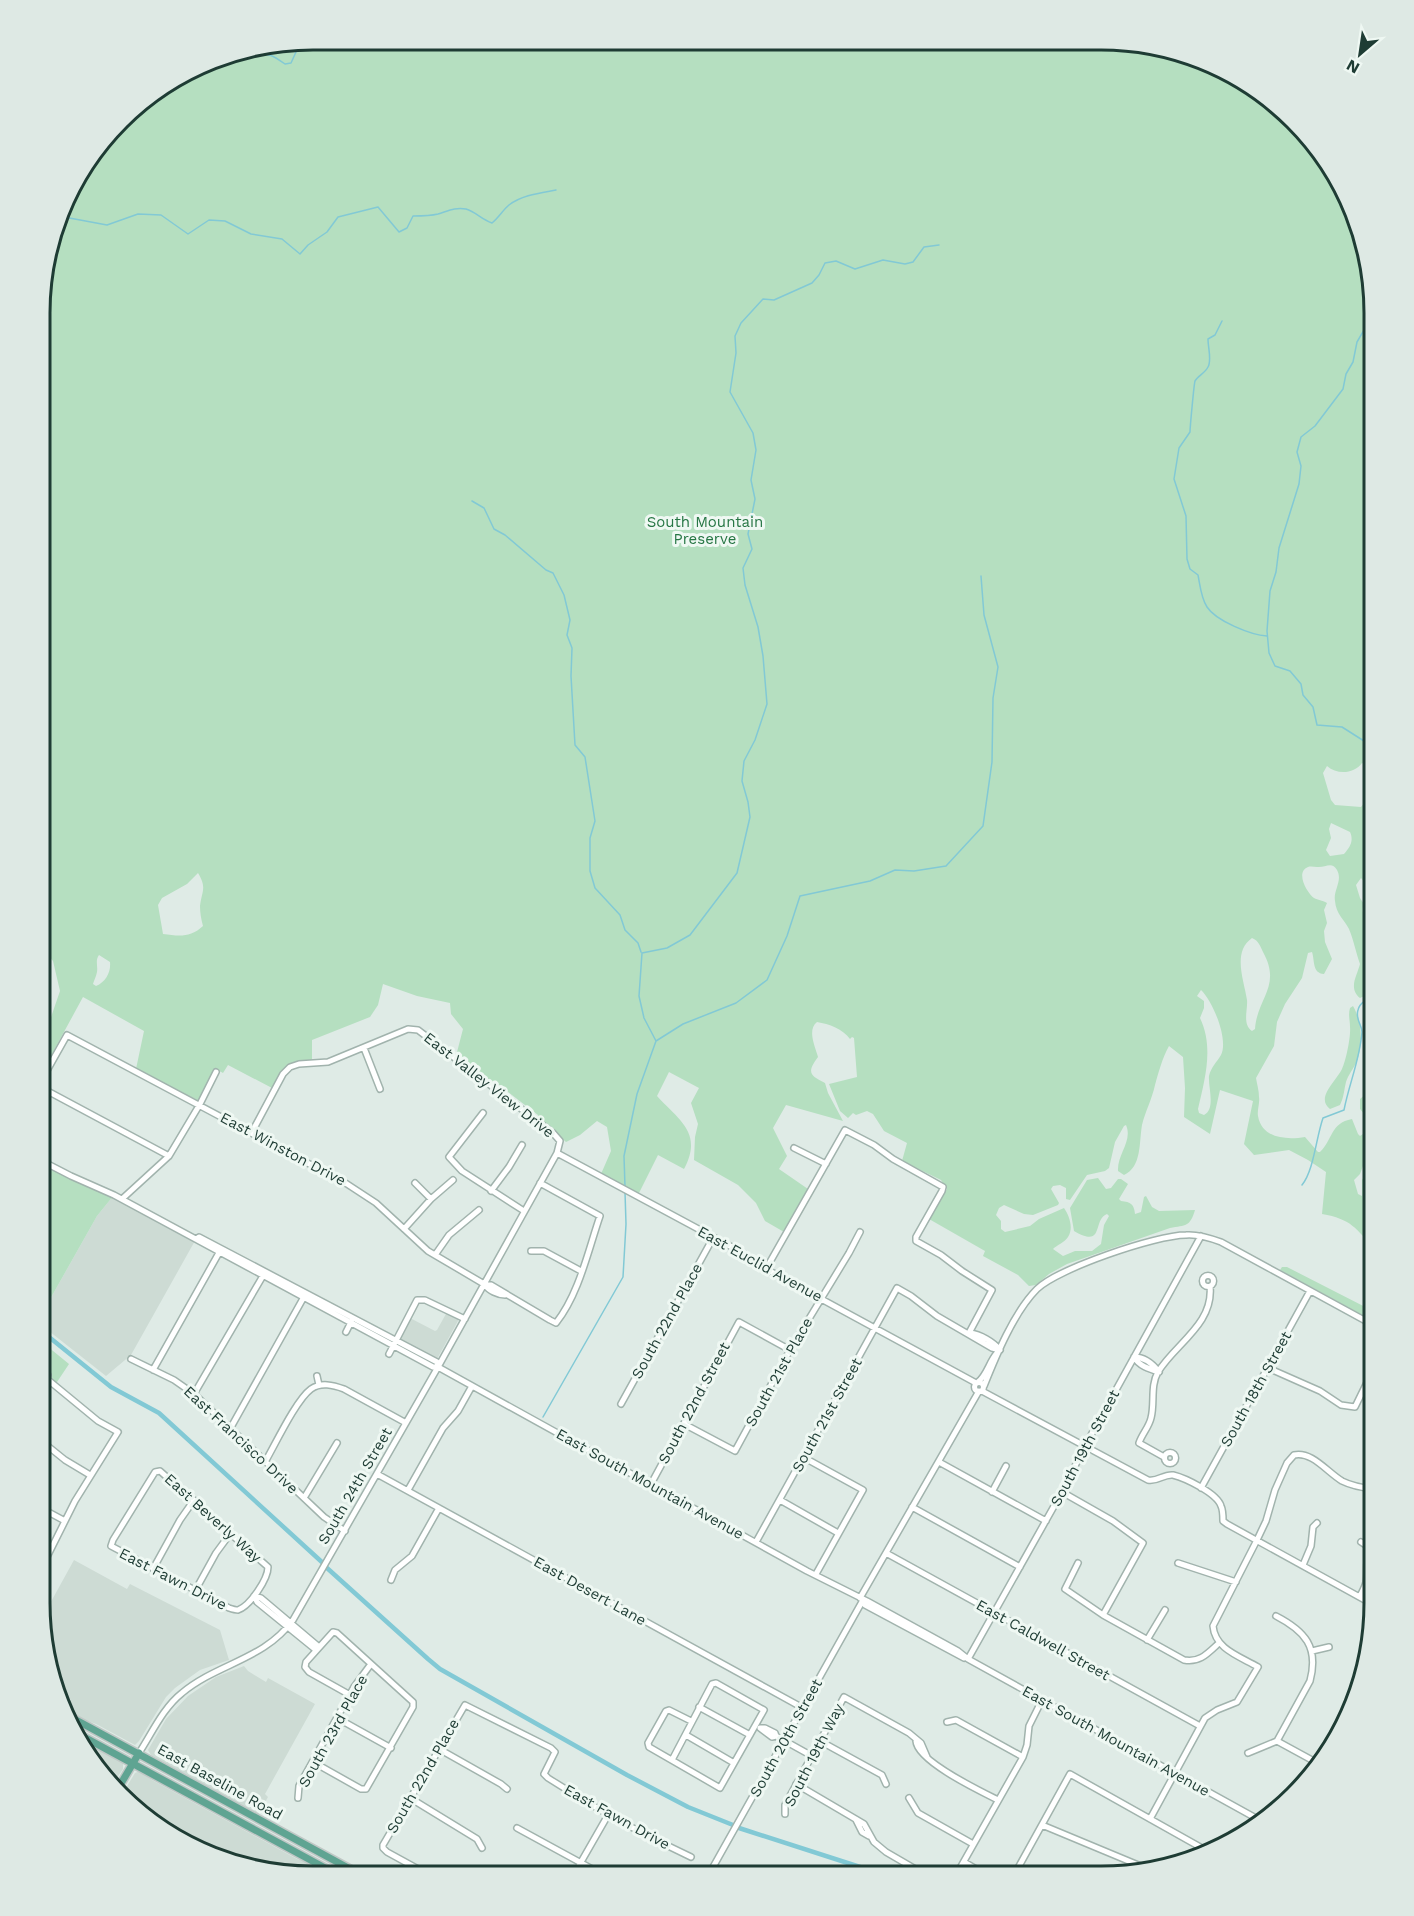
<svg xmlns="http://www.w3.org/2000/svg" width="1414" height="1916" font-family="'Work Sans',sans-serif">
<style>
.built{fill:#cddbd4}
.green{fill:#b5dfc0;fill-rule:evenodd}
.lines{fill:none;stroke-linecap:round;stroke-linejoin:round}
.stream{stroke:#82c9d5;stroke-width:1.5}
.canal{stroke:#82c9d5;stroke-width:4.5}
.minor-casing{stroke:#a1b3ad;stroke-width:8}
.major-casing{stroke:#c0c8c6;stroke-width:10}
.minor{stroke:#fff;stroke-width:5}
.major{stroke:#5fa492;stroke-width:7}
.labels{text-anchor:middle;stroke-width:6;stroke-linejoin:round;paint-order:stroke}
.park-label{font-size:15px;fill:#267644;stroke:#eff8f3}
.street-label{font-size:15px;fill:#1e3c34;stroke:#eff8f3}
.rim{fill:none;stroke:#1e3c34;stroke-width:3}
</style>
<rect width="100%" height="100%" fill="#dfebe6"/>
<path class="built" d="M114 1195 196 1239 131 1355 106 1376 40 1324V1317L97 1216Z
M447 1312 459 1319 437 1359 399 1339 410 1318 435 1331 437 1330Z
M74 1560 127 1589 130 1584 220 1630 229 1660 200 1670 175 1688 166 1697 139 1741 135 1745 96 1724 82 1719 63 1707 42 1618Z
M244 1666 248 1671 266 1682 268 1678 315 1704 265 1794 268 1797 258 1815 151 1755 148 1750 166 1719 188 1696 216 1677Z
M76 1737 123 1763V1769L111 1787Z
M140 1771 152 1780 297 1859 308 1863 329 1875H277L160 1831 121 1796 135 1773Z"/>
<path class="green" d="M313 39 1138 41 1206 60 1268 95 1347 191 1375 312V770L1362 763C1354 774 1337 775 1327 766L1323 773 1331 800 1335 805 1361 807 1369 797H1375V909L1366 898C1366 889 1368 886 1361 878L1356 885 1360 898 1364 904C1360 915 1366 919 1375 927V951L1369 969 1373 990 1371 993 1360 998C1348 988 1357 976 1360 964 1356 953 1354 941 1349 929 1344 919 1336 914 1335 901 1333 890 1343 881 1337 870 1332 861 1325 868 1317 867 1314 867 1311 866 1308 867 1295 872 1307 893 1314 898 1318 900 1322 900 1327 903L1324 910 1327 923 1324 931 1325 942 1332 959 1324 974C1312 973 1315 961 1312 952L1308 953 1302 978 1285 1004 1277 1022 1274 1046 1256 1078C1257 1084 1259 1091 1259 1097 1260 1103 1257 1110 1258 1116 1262 1139 1287 1140 1305 1137L1318 1152H1320C1333 1140 1330 1123 1352 1119L1358 1134 1360 1136 1363 1134 1365 1115 1360 1109V1099L1367 1093 1371 1086 1375 1084V1165L1371 1164 1367 1166H1363L1360 1174 1354 1180 1358 1194 1362 1196V1180L1367 1172 1370 1173 1369 1183 1375 1189V1250C1356 1228 1351 1219 1322 1214L1326 1172 1308 1160 1289 1150 1254 1155 1244 1144 1253 1101 1220 1090 1210 1134 1184 1117 1185 1088 1183 1057 1169 1046C1162 1059 1159 1071 1155 1085 1152 1099 1145 1112 1142 1125 1139 1142 1142 1167 1124 1175L1118 1171C1117 1154 1133 1141 1126 1125L1124 1126 1115 1142 1109 1168 1105 1171 1087 1175 1070 1200 1066 1199V1188L1060 1185 1053 1186 1051 1189 1059 1203 1058 1205 1033 1215 1024 1214 1004 1205 999 1208 996 1215 1001 1221V1229L1005 1232 1030 1226 1039 1219 1064 1208C1069 1215 1074 1228 1068 1237 1065 1242 1057 1245 1053 1249L1063 1256 1075 1251H1092L1101 1244 1104 1225 1109 1216 1107 1214C1092 1220 1105 1249 1074 1231L1070 1208 1087 1180 1098 1178 1106 1189 1111 1188 1118 1179H1121L1128 1184 1119 1199 1121 1201C1131 1202 1134 1204 1135 1214L1141 1212 1144 1197 1146 1196 1152 1207 1159 1211 1195 1210C1190 1227 1186 1225 1170 1228L1067 1264 1049 1274 1036 1285 1029 1286 1018 1275 983 1256 985 1251 929 1219 947 1189 941 1180 902 1161 907 1143 884 1131 873 1114 867 1111 856 1115 853 1113 848 1118 840 1111 829 1084 857 1077 854 1038 852 1037 850 1039C843 1029 829 1024 817 1022 807 1030 815 1046 818 1057 807 1072 809 1075 825 1083L828 1093 843 1121 786 1105 773 1128 787 1156 779 1169 808 1189 784 1232 765 1221 756 1203 738 1185 694 1160 695 1137 698 1124 691 1103 699 1088 669 1072 657 1096C680 1121 703 1133 684 1169L658 1155 638 1195 601 1174 611 1151 607 1127 597 1121 580 1135 566 1142 539 1118 538 1115 499 1085 497 1086 456 1056 463 1029 451 1014 450 1003 417 996 383 984 378 1005 370 1017 312 1040V1061C287 1063 284 1066 272 1088L228 1065 223 1073 216 1069 199 1101 136 1069 144 1031 83 997 40 1076V1037L50 1020 60 991 53 961 40 945 41 276 75 176 132 107 224 54ZM1331 823 1350 832C1354 841 1350 847 1344 854L1330 856 1326 850 1331 838 1329 829ZM198 873C207 888 202 890 200 906 200 912 201 919 203 926 190 938 179 936 163 934L158 905 162 898 187 884ZM1252 938C1259 941 1260 946 1263 952 1282 986 1257 998 1255 1029L1252 1031C1242 1024 1248 1010 1247 1000 1244 980 1232 952 1252 938ZM99 955 110 962C111 972 106 982 96 986L93 984C94 980 96 977 97 972 98 966 95 960 99 955ZM1201 990C1212 1000 1229 1039 1221 1055 1217 1062 1211 1067 1209 1076 1208 1087 1216 1109 1204 1115L1199 1113 1198 1109C1205 1079 1214 1047 1200 1018L1204 1008V1001L1197 996Z
M1353 1006C1362 1021 1363 1045 1357 1061 1354 1068 1348 1075 1346 1082 1344 1090 1344 1097 1340 1105L1330 1109C1315 1098 1337 1080 1342 1069 1346 1061 1351 1036 1350 1027 1350 1020 1348 1015 1350 1008Z
M40 1160 114 1195 97 1216 40 1317Z
M1282 1267H1287L1375 1312V1322L1280 1270Z
M47 1346 69 1364 57 1382 39 1400V1357Z"/>
<g class="lines">
<path class="stream" d="M229 53C236 54 243 57 249 56 270 56 265 50 285 64L291 63 301 41
M62 215 64 217 107 225 138 214 161 215 188 234 209 220 225 221 251 234 282 239 300 254 308 245 327 232 338 217 378 207 399 232 407 228 413 216C421 216 430 216 438 214 448 211 455 207 466 209 476 212 481 219 492 223 499 217 503 210 509 205 522 195 540 193 556 190
M1222 321 1215 335 1208 339C1208 348 1212 360 1208 367 1205 373 1198 376 1195 381 1194 384 1190 428 1190 432L1179 448 1174 479 1186 516 1187 559 1190 569 1198 575C1200 585 1201 598 1207 607 1216 621 1251 635 1267 636
M472 501 484 508 494 529 505 535 546 570 553 573 564 595 570 620 567 635 572 648 571 676 575 745 585 757 595 821 590 838V871L595 888 620 915 625 930 638 943 641 952
M1375 748 1342 727 1317 725 1313 707 1303 695 1301 684 1290 671 1275 666 1269 653 1267 631 1270 591 1276 572 1279 548 1299 484 1301 466 1297 452 1301 437 1315 426 1343 389 1346 374 1353 362 1357 342 1364 330 1375 327
M656 1041 644 1018 639 996 642 953 667 948 690 935 737 873 750 817 748 802 742 781 744 761 755 740 767 704 763 656 758 627 745 585 743 568 752 549 748 534 755 499 751 480 756 450 753 433 730 392 736 353 735 336 741 323 763 299 774 300 812 283 819 275 825 263 836 261 855 269 883 260 905 264 913 262 924 247 939 245
M1302 1185C1314 1170 1316 1138 1323 1118L1344 1110C1349 1084 1360 1059 1362 1032 1362 1025 1355 1019 1358 1010 1360 1002 1368 999 1375 996
M625 1187 624 1156 637 1094 656 1041 683 1024 736 1003 767 980 787 936 800 896 870 881 895 870 914 871 946 866 983 826 992 762 993 698 998 667 984 615 981 576
M543 1417 623 1277 626 1224 625 1192"/>
<path class="canal" d="M39 1329 111 1387 159 1413 324 1564
M327 1568 428 1659 440 1669 627 1775 688 1807 733 1825
M739 1828 888 1876"/>
<g class="minor-casing">
<path id="minor" d="M364 1048 380 1089
M40 1083 67 1035 347 1184 376 1203 428 1251 484 1284C489 1291 498 1295 505 1295
M40 1087 169 1156
M483 1113 449 1157 462 1171 524 1211
M794 1148 826 1164
M557 1153 743 1253 766 1269 976 1383
M40 1160 71 1176 114 1195 433 1367H438L807 1571 867 1601 958 1651 968 1659 1263 1822
M415 1183 431 1199
M491 1191 509 1167 522 1145
M122 1199 169 1156 200 1104 216 1072
M404 1229 431 1199 453 1180
M196 1239 199 1237 437 1362 438 1367
M531 1251H544L581 1271
M435 1255 449 1235 479 1210
M766 1269 845 1130 874 1145 893 1159 943 1187 942 1191 916 1237V1241L941 1255 962 1271 992 1290 969 1333
M1202.5 1281a5.5 5.5 0 1 1 11 0a5.5 5.5 0 1 1-11 0Z
M484 1284 491 1285 550 1320 556 1323C579 1294 588 1251 600 1216L540 1183
M346 1332 352 1320
M970 1333C980 1334 994 1342 1000 1350
M389 1354 417 1300H425L465 1319
M1134 1357C1144 1357 1153 1364 1159 1372
M1134 1357C1139 1366 1149 1369 1159 1372
M131 1359 174 1380 194 1394 324 1517 345 1531
M1268 1368 1320 1391 1341 1405 1355 1407 1375 1366
M153 1370 220 1251
M317 1376 319 1385
M39 1381 46 1380 48 1375 45 1370H39
M978 1382C987 1375 989 1362 997 1353
M974.5 1387a4.5 4.5 0 1 1 9 0a4.5 4.5 0 1 1-9 0Z
M984 1386C996 1356 1014 1312 1037 1289 1057 1269 1156 1235 1186 1235 1198 1234 1210 1238 1221 1242L1375 1326
M982 1391 1148 1480C1158 1482 1163 1474 1173 1475 1185 1478 1217 1493 1221 1506 1223 1510 1223 1516 1223 1521L1227 1524 1374 1605
M194 1394 264 1274
M621 1404 713 1238
M684 1424 735 1451 790 1350 849 1253 860 1232
M230 1429 305 1295
M39 1439 65 1460 90 1475
M1164.5 1458a5.5 5.5 0 1 1 11 0a5.5 5.5 0 1 1-11 0Z
M803 1457 863 1490 816 1574
M1164 1457 1139 1443C1142 1434 1149 1427 1151 1418 1155 1403 1150 1386 1158 1372 1175 1344 1214 1324 1210 1286
M265 1462C275 1445 296 1400 311 1389 321 1382 333 1385 344 1389L406 1423
M939 1462 1046 1521
M160 1471 268 1567C268 1579 250 1606 238 1610 235 1610 232 1609 229 1608L111 1546 113 1540 155 1472Z
M377 1474 803 1708
M651 1484 739 1322 790 1350
M1201 1488 1310 1291
M408 1490 443 1428 458 1411 472 1386
M992 1492 1006 1466
M1062 1492 1113 1521 1143 1543 1103 1615
M304 1498 337 1443
M780 1500 838 1533
M39 1507 65 1521
M912 1507 1020 1567
M756 1542 897 1288 911 1296 937 1316 992 1348 1000 1350
M1361 1542 1370 1548
M886 1553 1200 1726
M1078 1563 1065 1589 1103 1615 1184 1660C1200 1663 1208 1653 1219 1643
M1178 1563 1236 1582
M39 1565 42 1567 75 1501 118 1432 98 1421 47 1379
M1303 1565 1311 1546 1313 1527 1317 1523
M153 1569 180 1520 194 1500
M391 1580 395 1570 412 1556 439 1508
M195 1591 216 1553 230 1534
M254 1596 261 1598 319 1647
M254 1596 257 1602 316 1650
M1360 1596C1362 1592 1365 1587 1366 1582 1368 1568 1364 1555 1374 1543
M860 1598 979 1391
M863 1600 865 1605 964 1658
M1147 1640 1165 1610
M1312 1651 1329 1647
M968 1659 1062 1492 1085 1446 1201 1236
M699 1707 750 1735
M337 1718 391 1748
M947 1722 956 1720 1023 1757
M686 1735 734 1763
M776 1736 775 1733 765 1728H760L772 1737 776 1736 812 1756
M820 1741 882 1775 886 1784
M916 1741C917 1761 980 1791 998 1800
M1277 1741 1321 1765
M439 1749 501 1784 507 1789
M139 1753C152 1733 163 1708 182 1693 218 1663 264 1660 293 1620L438 1367 557 1153 560 1141 553 1133 418 1030 408 1029 328 1062 299 1064 290 1067 283 1074 252 1132
M1248 1753 1277 1741 1310 1681C1319 1647 1305 1631 1276 1616
M672 1760 712 1684 716 1683 764 1710 720 1788 649 1747 648 1743 666 1711 669 1710 691 1721
M313 1762 361 1789H366L413 1707V1702L337 1633 333 1632 306 1662 305 1667 309 1672 350 1695
M796 1784 864 1824 874 1842 886 1852 929 1877
M298 1798 299 1786 354 1687 371 1664
M410 1798 477 1839 482 1848
M909 1798 918 1813 973 1844
M785 1814V1805L844 1697 909 1733 921 1743 927 1757
M1150 1819 1205 1718 1217 1710 1237 1702 1258 1667C1239 1656 1215 1649 1213 1626L1257 1540 1266 1521 1275 1490 1287 1463 1294 1455C1312 1451 1327 1472 1342 1481 1352 1486 1364 1488 1374 1489
M856 1820 862 1832 869 1836
M1042 1825 1143 1867
M517 1828 605 1876
M964 1862 976 1869 1007 1877
M429 1875 387 1852 383 1848V1845L465 1705 551 1748 555 1752 544 1774 548 1778C594 1808 641 1834 691 1857
M573 1876 608 1815
M708 1876 863 1600
M955 1877 1023 1757 1027 1745 1029 1726 1042 1700
M1013 1877 1070 1774 1209 1852"/>
</g>
<g class="major-casing">
<path id="major" d="M65 1714 361 1875
M71 1730 338 1875
M116 1792 139 1753"/>
</g>
<use href="#minor" class="minor"/>
<use href="#major" class="major"/>
</g>
<g class="labels">
<g class="park-label">
<text x="705" y="527">South Mountain<tspan x="705" dy="17">Preserve</tspan></text>
</g>
<g class="street-label">
<text transform="translate(489 1085) rotate(38)" y="5">East Valley View Drive</text>
<text transform="translate(283 1149) rotate(28)" y="5">East Winston Drive</text>
<text transform="translate(760 1264) rotate(29)" y="5">East Euclid Avenue</text>
<text transform="translate(667 1321) rotate(-61)" y="5">South 22nd Place</text>
<text transform="translate(779 1372) rotate(-61)" y="5">South 21st Place</text>
<text transform="translate(1256 1389) rotate(-61)" y="5">South 18th Street</text>
<text transform="translate(694 1403) rotate(-62)" y="5">South 22nd Street</text>
<text transform="translate(827 1415) rotate(-61)" y="5">South 21st Street</text>
<text transform="translate(241 1440) rotate(43)" y="5">East Francisco Drive</text>
<text transform="translate(1085 1448) rotate(-62)" y="5">South 19th Street</text>
<text transform="translate(650 1484) rotate(29)" y="5">East South Mountain Avenue</text>
<text transform="translate(355 1486) rotate(-60)" y="5">South 24th Street</text>
<text transform="translate(213 1518) rotate(42)" y="5">East Beverly Way</text>
<text transform="translate(173 1579) rotate(27)" y="5">East Fawn Drive</text>
<text transform="translate(590 1591) rotate(29)" y="5">East Desert Lane</text>
<text transform="translate(1043 1640) rotate(29)" y="5">East Caldwell Street</text>
<text transform="translate(333 1731) rotate(-61)" y="5">South 23rd Place</text>
<text transform="translate(786 1738) rotate(-61)" y="5">South 20th Street</text>
<text transform="translate(1116 1741) rotate(29)" y="5">East South Mountain Avenue</text>
<text transform="translate(814 1755) rotate(-63)" y="5">South 19th Way</text>
<text transform="translate(423 1776) rotate(-60)" y="5">South 22nd Place</text>
<text transform="translate(220 1782) rotate(29)" y="5">East Baseline Road</text>
<text transform="translate(617 1817) rotate(29)" y="5">East Fawn Drive</text>
</g>
</g>
<path d="M0 0H1414V1916H0ZM313 50H1101A263 263 0 0 1 1364 313V1603A263 263 0 0 1 1101 1866H313A263 263 0 0 1 50 1603V313A263 263 0 0 1 313 50Z" fill="#dee9e4" fill-rule="evenodd"/>
<path class="rim" d="M313 50H1101A263 263 0 0 1 1364 313V1603A263 263 0 0 1 1101 1866H313A263 263 0 0 1 50 1603V313A263 263 0 0 1 313 50Z"/>
<g transform="translate(1360 54) rotate(209)" stroke="#eff8f3" stroke-width="4.5" paint-order="stroke">
<path d="M0-4.5L10 22L0 15L-10 22Z" fill="#1e3c34"/>
<text y="-9" font-size="16" font-weight="bold" text-anchor="middle" fill="#1e3c34">N</text>
</g>
</svg>
